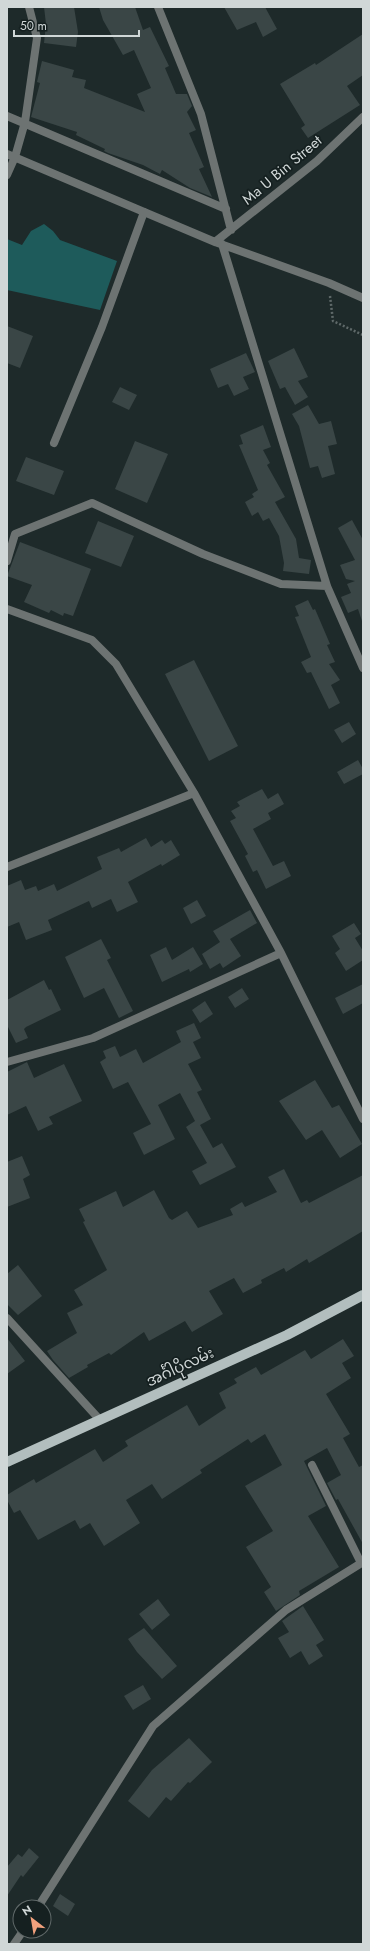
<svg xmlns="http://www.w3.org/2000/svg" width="370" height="1951" font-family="Jost,'Noto Sans Myanmar',sans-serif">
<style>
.water{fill:#1e5b5b}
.building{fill:#3a4646}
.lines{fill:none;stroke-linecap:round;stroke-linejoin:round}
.path{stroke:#5f6969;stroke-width:2.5;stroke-dasharray:2 2;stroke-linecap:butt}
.service{stroke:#6d7372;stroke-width:8}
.minor{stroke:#6d7372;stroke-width:8}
.primary{stroke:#b2bebe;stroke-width:10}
.labels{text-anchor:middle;stroke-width:3.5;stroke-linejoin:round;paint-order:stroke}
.street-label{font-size:15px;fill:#d0d7d7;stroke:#152020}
</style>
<rect width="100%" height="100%" fill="#1e2a2a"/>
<path class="water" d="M44 224 53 231 60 240 117 261 100 310 7 290V239L22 245 31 231Z"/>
<path class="building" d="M44 7H74L78 32 76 47 44 43 46 24Z
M99 7H135L143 30 150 27 169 66 165 68 176 94H187L192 106 187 112 196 130 189 133 204 167 199 169 212 197 190 188 162 170 160 174 143 165 108 153 104 151 105 149 76 135 77 132 31 117 40 83 37 82 42 61 74 70 72 77 86 80 84 88 145 112 137 94 151 88 134 50 123 55 103 20Z
M224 7H265L277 29 263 37 256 22 237 30Z
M363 34V75L347 86 360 105 308 138 301 128 305 125 280 84 315 63 316 65Z
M7 326 33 336 20 368 7 363Z
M294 348 308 377 298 381 308 397 295 405 285 387 280 389 268 361Z
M246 353 255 372 243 377 249 389 234 396 228 384 218 388 210 369Z
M120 387 137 395 129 410 112 402Z
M308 405 319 424 331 421 337 444 328 446 335 474 322 478 318 466 310 468 299 426 292 414Z
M263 425 271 447 263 450 270 463 267 465 285 497 275 502 296 539 299 558 311 560 309 574 283 571 284 563 279 536 269 518 263 521 258 512 252 516 245 502 254 497 252 494 258 490 239 445 243 444 240 435Z
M135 441 168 454 147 503 115 489Z
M26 457 64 471 54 495 16 481Z
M352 520 363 540 362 621 358 609 348 613 341 597 351 593 347 584 355 581 346 579 340 565 355 560 338 528Z
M98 521 134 536 121 567 85 553Z
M20 542 91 569 73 616 64 613 63 616 51 610 49 613 24 602 32 585 7 576Z
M308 600 313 610 315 609 330 644 327 645 335 662 329 664 340 680 331 685 340 703 329 709 311 672 307 673 301 662 311 657 295 617 299 616 295 606Z
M194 660 238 746 209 761 165 674Z
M349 722 356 734 342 743 334 730Z
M358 760 363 769V774L344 784 337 772Z
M262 789 268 799 278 793 284 804 268 813 271 819 253 829 273 866 284 861 291 876 266 889 257 870 253 872 245 856 248 854 230 821 236 818 231 811 240 806 237 802Z
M146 838 151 847 162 840 165 844 171 840 180 855 162 866 161 864 128 882 138 902 117 912 111 899 92 908 89 901 48 920 52 930 26 940 19 922 7 927V886L21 880 25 890 36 886 38 891 54 884 57 891 102 869 97 857 119 848 121 852Z
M197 900 206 916 191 924 183 908Z
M250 910 257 923 230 939 241 956 223 968 220 963 210 969 202 954 220 942 213 931Z
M354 923 361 934 355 938 363 951V960L346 971 335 953 340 949 332 936Z
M101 939 111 958 107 960 133 1011 119 1018 104 988 84 998 65 957Z
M166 947 172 960 193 947 203 964 190 972 189 969 162 982 150 955Z
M44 980 49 990 51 989 61 1010 26 1027 24 1029 28 1038 16 1043 7 1025V1000Z
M363 984V1003L343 1014 335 998Z
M242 988 249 999 235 1008 228 997Z
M205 1001 213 1014 200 1023 192 1010Z
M194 1023 201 1038 193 1042 201 1058 188 1064 202 1090 197 1092 211 1119 200 1125 213 1148 222 1143 236 1167 200 1185 192 1171 207 1163 186 1127 195 1121 180 1093 158 1105 175 1139 144 1155 133 1133 151 1124 128 1082 113 1089 100 1062 106 1058 103 1051 115 1046 120 1057 136 1049 143 1063 181 1042 176 1031Z
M27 1062 34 1078 64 1064 82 1101 49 1117 53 1124 38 1131 26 1106 7 1115V1072Z
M315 1080 332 1108 339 1105 362 1144 340 1158 322 1130 306 1140 279 1101Z
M22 1156 30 1175 23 1179 30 1198 7 1207V1162Z
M284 1169 301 1203 307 1200 309 1203 363 1175V1231L309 1263 307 1259 286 1272 284 1268 261 1280 262 1283 243 1293 234 1278 209 1291 223 1314 192 1332 185 1321 149 1341 144 1332 111 1355 109 1353 87 1365 88 1367 69 1378 53 1360 47 1351 77 1333 67 1313 83 1305 74 1290 107 1270 83 1222 85 1221 79 1209 116 1191 123 1207 154 1190 169 1218 172 1220 187 1211 198 1228 233 1215 230 1209 242 1202 245 1207 277 1192 268 1177Z
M18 1265 42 1296 18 1315 7 1304V1274Z
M7 1338 25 1361 7 1374Z
M343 1339 354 1356 342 1363 351 1378 326 1394 350 1434 343 1438 359 1467 363 1465V1544L338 1499 336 1500 327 1483 341 1475 327 1448 304 1461 326 1506 308 1516 339 1567 299 1591 300 1595 276 1611 264 1592 271 1587 246 1547 273 1531 245 1486 282 1465 265 1434 251 1443 248 1439 200 1470 202 1473 162 1499 152 1484 126 1500 140 1523 104 1546 90 1523 80 1529 75 1520 38 1540 20 1510 14 1513 7 1500V1495L15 1490 34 1479 36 1483 95 1449 103 1462 128 1446 125 1441 187 1405 199 1426 226 1408 219 1393 237 1383 234 1379 256 1367 261 1375 305 1350 311 1359Z
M158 1599 170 1615 152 1630 139 1614Z
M303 1606 324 1640 316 1645 323 1656 309 1665 301 1651 290 1658 278 1638 289 1632 282 1621Z
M144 1628 177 1666 162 1679 137 1652 128 1639Z
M143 1685 151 1699 133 1710 124 1696Z
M189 1738 212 1762 190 1783 188 1782 171 1801 166 1797 149 1818 128 1801 152 1770Z
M29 1848 39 1857 23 1877 21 1875 7 1896V1867L18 1854 22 1857Z
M60 1894 75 1904 68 1916 53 1906Z"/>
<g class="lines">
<path class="path" d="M330 296 333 321 363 335"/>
<path class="service" d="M54 443 102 327 144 212"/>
<path class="minor" d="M158 7 201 114 231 230
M7 116 226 209
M7 154 215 242 329 283 363 298
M7 175 15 157 25 122 37 38 29 7
M215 242 317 161 363 117
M222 244 327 586 363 668
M7 561 15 534 92 503 203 554 281 584 327 586
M7 609 92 640 116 664 194 793 281 953 363 1119
M7 867 194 793
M7 1062 93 1038 281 953
M7 1318 100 1420
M312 1465 361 1563
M38 1907 153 1726 286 1610 363 1562
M14 1944 23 1931"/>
<path class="primary" d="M7 1462 287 1335 363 1295"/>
</g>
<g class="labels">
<g class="street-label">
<text transform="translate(282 170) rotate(-40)" y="5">Ma U Bin Street</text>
<text transform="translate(180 1367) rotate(-25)" y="5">အင်္ဂါပိုလမ်း</text>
</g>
</g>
<rect width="370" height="1951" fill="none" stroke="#d0d7d7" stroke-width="16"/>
<g transform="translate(32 1919) rotate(329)"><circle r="19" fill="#152020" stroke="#606969"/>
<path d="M0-3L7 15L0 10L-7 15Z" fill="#f1a17d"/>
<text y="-6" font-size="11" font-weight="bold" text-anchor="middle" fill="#d0d7d7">N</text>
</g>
<path d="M14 30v6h125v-6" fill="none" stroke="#d0d7d7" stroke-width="2"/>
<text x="20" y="30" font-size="12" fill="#d0d7d7" stroke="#152020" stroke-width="3" paint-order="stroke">50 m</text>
</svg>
